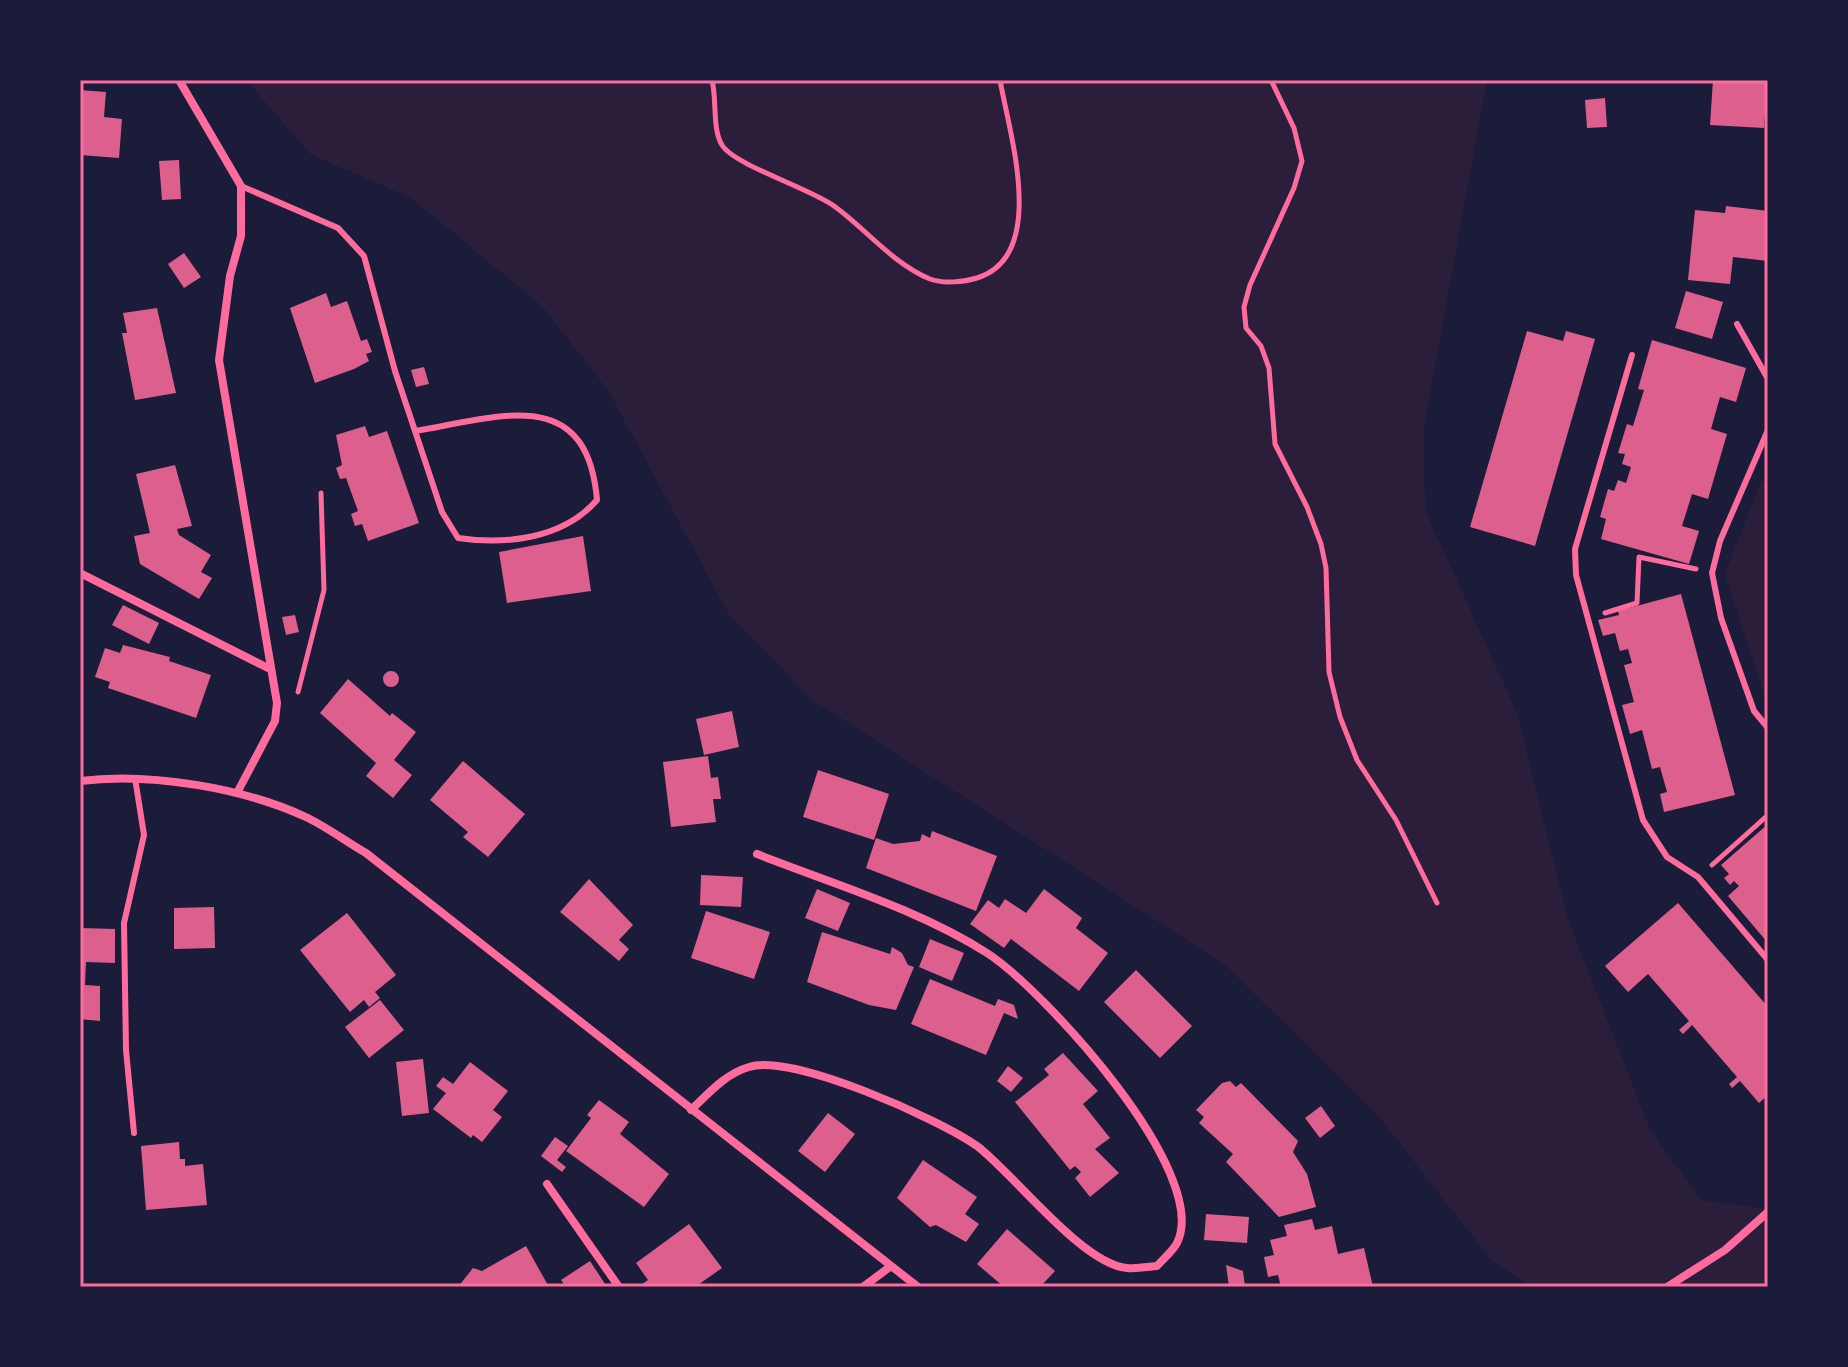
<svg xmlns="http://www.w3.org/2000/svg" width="1848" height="1367" font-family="'Public Sans',sans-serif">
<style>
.green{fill:#2a1e3b}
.building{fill:#dd5f8e}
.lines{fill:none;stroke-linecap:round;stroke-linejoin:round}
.path{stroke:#ff6b9d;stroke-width:5}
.service{stroke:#ff6b9d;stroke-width:6}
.minor{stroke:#ff6b9d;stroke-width:8}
.neatline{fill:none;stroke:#ff6b9d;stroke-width:3}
</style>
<rect width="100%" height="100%" fill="#1b1b3a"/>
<path class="green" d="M246 80H1487L1424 428 1425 510 1517 713 1568 919 1651 1132 1702 1200 1768 1209V1287H1533L1492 1261 1379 1117 1224 964 811 699 728 613 609 392 542 306 411 198 310 154Z
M1761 481H1768V705L1725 574Z"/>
<path class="building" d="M1713 80H1767L1764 128 1710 125Z
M80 90 106 92 104 117 122 119 119 158 80 155Z
M1605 98 1607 127 1587 128 1585 100Z
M179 160 181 199 162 200 159 161Z
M1726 206 1768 211V261L1733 257 1730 284 1688 280 1695 210 1725 213Z
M184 253 201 277 184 288 168 264Z
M1686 291 1723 302 1712 339 1675 328Z
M326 293 331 307 347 301 361 341 367 339 372 352 366 354 369 361 354 369 315 383 290 308Z
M157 308 176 393 135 400 122 333H127L123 313Z
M1527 331 1563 341 1566 331 1595 339 1535 546 1470 527Z
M1652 340 1746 368 1736 402 1720 397 1711 429 1727 434 1708 499 1692 494 1682 526 1699 531 1689 564 1601 539 1606 519 1600 517 1608 489 1614 491 1618 480 1626 483 1631 467 1622 464 1625 454 1618 453 1627 424 1633 426 1644 390 1638 389Z
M424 367 429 384 416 387 411 370Z
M365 426 369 437 387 431 419 523 368 541 362 524 355 526 351 514 358 511 346 478 340 479 336 468 342 465 336 435Z
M175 465 192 526 177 529 179 535 211 555 201 572 212 578 199 599 140 564 134 536 150 533 136 474Z
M583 536 591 591 507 603 499 552Z
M1681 594 1735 795 1664 812 1660 794 1667 792 1660 767 1652 769 1642 730 1630 734 1622 705 1634 702 1624 665 1632 663 1628 649 1620 651 1615 633 1603 636 1598 620 1619 615 1618 611Z
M123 605 159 623 149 644 112 625Z
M295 615 299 632 286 635 282 617Z
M123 645 170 657 169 661 211 675 196 718 108 688 110 682 95 677 105 648 120 653Z
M383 679a8 8 0 1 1 16 0a8 8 0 1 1-16 0Z
M348 679 390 716 392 713 416 732 394 760 412 775 393 798 366 776 376 763 320 713Z
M732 711 739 747 704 755 696 719Z
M708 756 711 778 718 777 721 799H713L716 822 671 827 663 762Z
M463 761 525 814 488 857 463 837 468 832 430 800Z
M818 770 889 794 874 840 803 817Z
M1768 824V943L1728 896 1739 886 1734 881 1730 885 1724 878 1729 874 1721 865Z
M932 831 997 856 976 911 866 868 876 838 893 844 920 841 922 834 930 838Z
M701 875 743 877 741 907 700 905Z
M589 879 633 925 619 940 629 949 619 961 560 912Z
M817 889 850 903 838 931 805 918Z
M1044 889 1082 918 1076 928 1108 953 1079 991 1011 939 1004 948 970 924 988 900 999 908 1005 899 1026 913Z
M1678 903 1768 1007V1095L1759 1103 1740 1081 1732 1088 1729 1084 1737 1077 1692 1025 1683 1034 1679 1030 1689 1021 1648 974 1628 992 1605 966Z
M214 907 215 948 174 949V908Z
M706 911 770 932 754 979 691 958Z
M347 913 396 975 375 992 380 998 369 1007 364 1000 350 1012 300 950Z
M80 928 115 929V963L86 962 85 985 100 986V1021L80 1019Z
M822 932 890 954 892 947 902 953 908 965 914 967 896 1010 869 1005 807 982Z
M930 939 964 953 952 981 919 967Z
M1136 970 1192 1026 1160 1058 1104 1002Z
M930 979 995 1006 998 999 1014 1005 1018 1019 1004 1013 986 1055 911 1024Z
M380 1000 404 1030 369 1058 345 1027Z
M1063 1053 1098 1091 1083 1104 1110 1138 1095 1149 1119 1173 1090 1197 1075 1178 1081 1172 1075 1166 1070 1170 1015 1102 1049 1075 1044 1069Z
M423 1059 429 1113 402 1116 396 1062Z
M470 1062 508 1091 493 1110 502 1117 482 1142 473 1135 471 1138 433 1109 446 1093 436 1086 443 1077 453 1084Z
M1008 1066 1023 1078 1011 1092 997 1081Z
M1230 1081 1236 1087 1241 1083 1298 1141 1293 1152 1307 1174 1316 1207 1279 1217 1226 1162 1233 1154 1199 1123 1204 1117 1196 1110 1222 1083Z
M599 1100 629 1122 620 1134 669 1174 644 1207 566 1151 591 1118 587 1115Z
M1321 1106 1335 1126 1320 1138 1305 1118Z
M828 1113 855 1134 825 1172 798 1151Z
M555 1137 568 1146 557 1160 566 1167 562 1172 541 1156Z
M179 1142 180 1159H185V1166L203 1164 207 1205 146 1210 141 1146Z
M923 1160 977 1197 965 1214 979 1224 966 1242 936 1225 930 1227 897 1198Z
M1206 1214 1249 1217 1247 1243 1204 1240Z
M1312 1219 1315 1230 1332 1226 1338 1254 1364 1248 1373 1287H1281L1278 1275 1268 1277 1264 1257 1274 1255 1270 1240 1287 1236 1284 1225Z
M689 1224 722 1268 695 1287H638L648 1280 636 1263Z
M1007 1229 1055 1271 1040 1287H1004L977 1264Z
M526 1246 549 1287H458L473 1268 482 1271Z
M590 1261 607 1287H566L561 1280Z
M1226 1265 1243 1271 1245 1287H1229Z"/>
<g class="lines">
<path class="path" d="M712 80C717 99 712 129 722 145 734 165 809 188 834 206 866 229 892 263 930 279 943 284 964 282 977 278 1049 256 1009 132 1000 80
M1271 80 1294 128 1302 161 1294 188 1250 285 1244 307 1246 328 1261 346 1269 368 1275 444 1307 507 1321 544 1326 568 1329 672 1340 717 1357 760 1396 820 1437 903
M1605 613 1637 603 1639 557 1696 569
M298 692 324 590 321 493
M1712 865 1768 815"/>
<path class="service" d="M241 186 338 228 364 256 395 371 442 512 458 538C506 545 563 539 597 500 587 383 499 417 415 431
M1737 324 1768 379
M1632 355 1575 549 1576 575 1643 820 1667 857 1698 877 1768 960
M1768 430 1720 541 1712 573 1721 618 1754 711 1768 728
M134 1133 126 1050 124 923 144 835 135 778"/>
<path class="minor" d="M179 80 241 186V236L230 276 219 360 277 703 275 721 237 793
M80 573 268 668
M80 781C149 772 245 788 308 818 328 828 347 842 366 853L918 1287
M691 1110C709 1093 725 1074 749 1067 792 1053 939 1119 977 1146 1014 1174 1082 1264 1127 1268 1136 1269 1147 1267 1157 1266 1163 1259 1173 1251 1177 1243 1212 1173 1043 989 987 953 918 909 833 884 757 854
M547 1184 619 1287
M863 1287 891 1266
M1667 1287 1725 1250 1768 1212"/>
</g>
<rect width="1848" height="1367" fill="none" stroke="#1b1b3a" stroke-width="164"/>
<rect x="82" y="82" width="1684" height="1203" class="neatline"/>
</svg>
